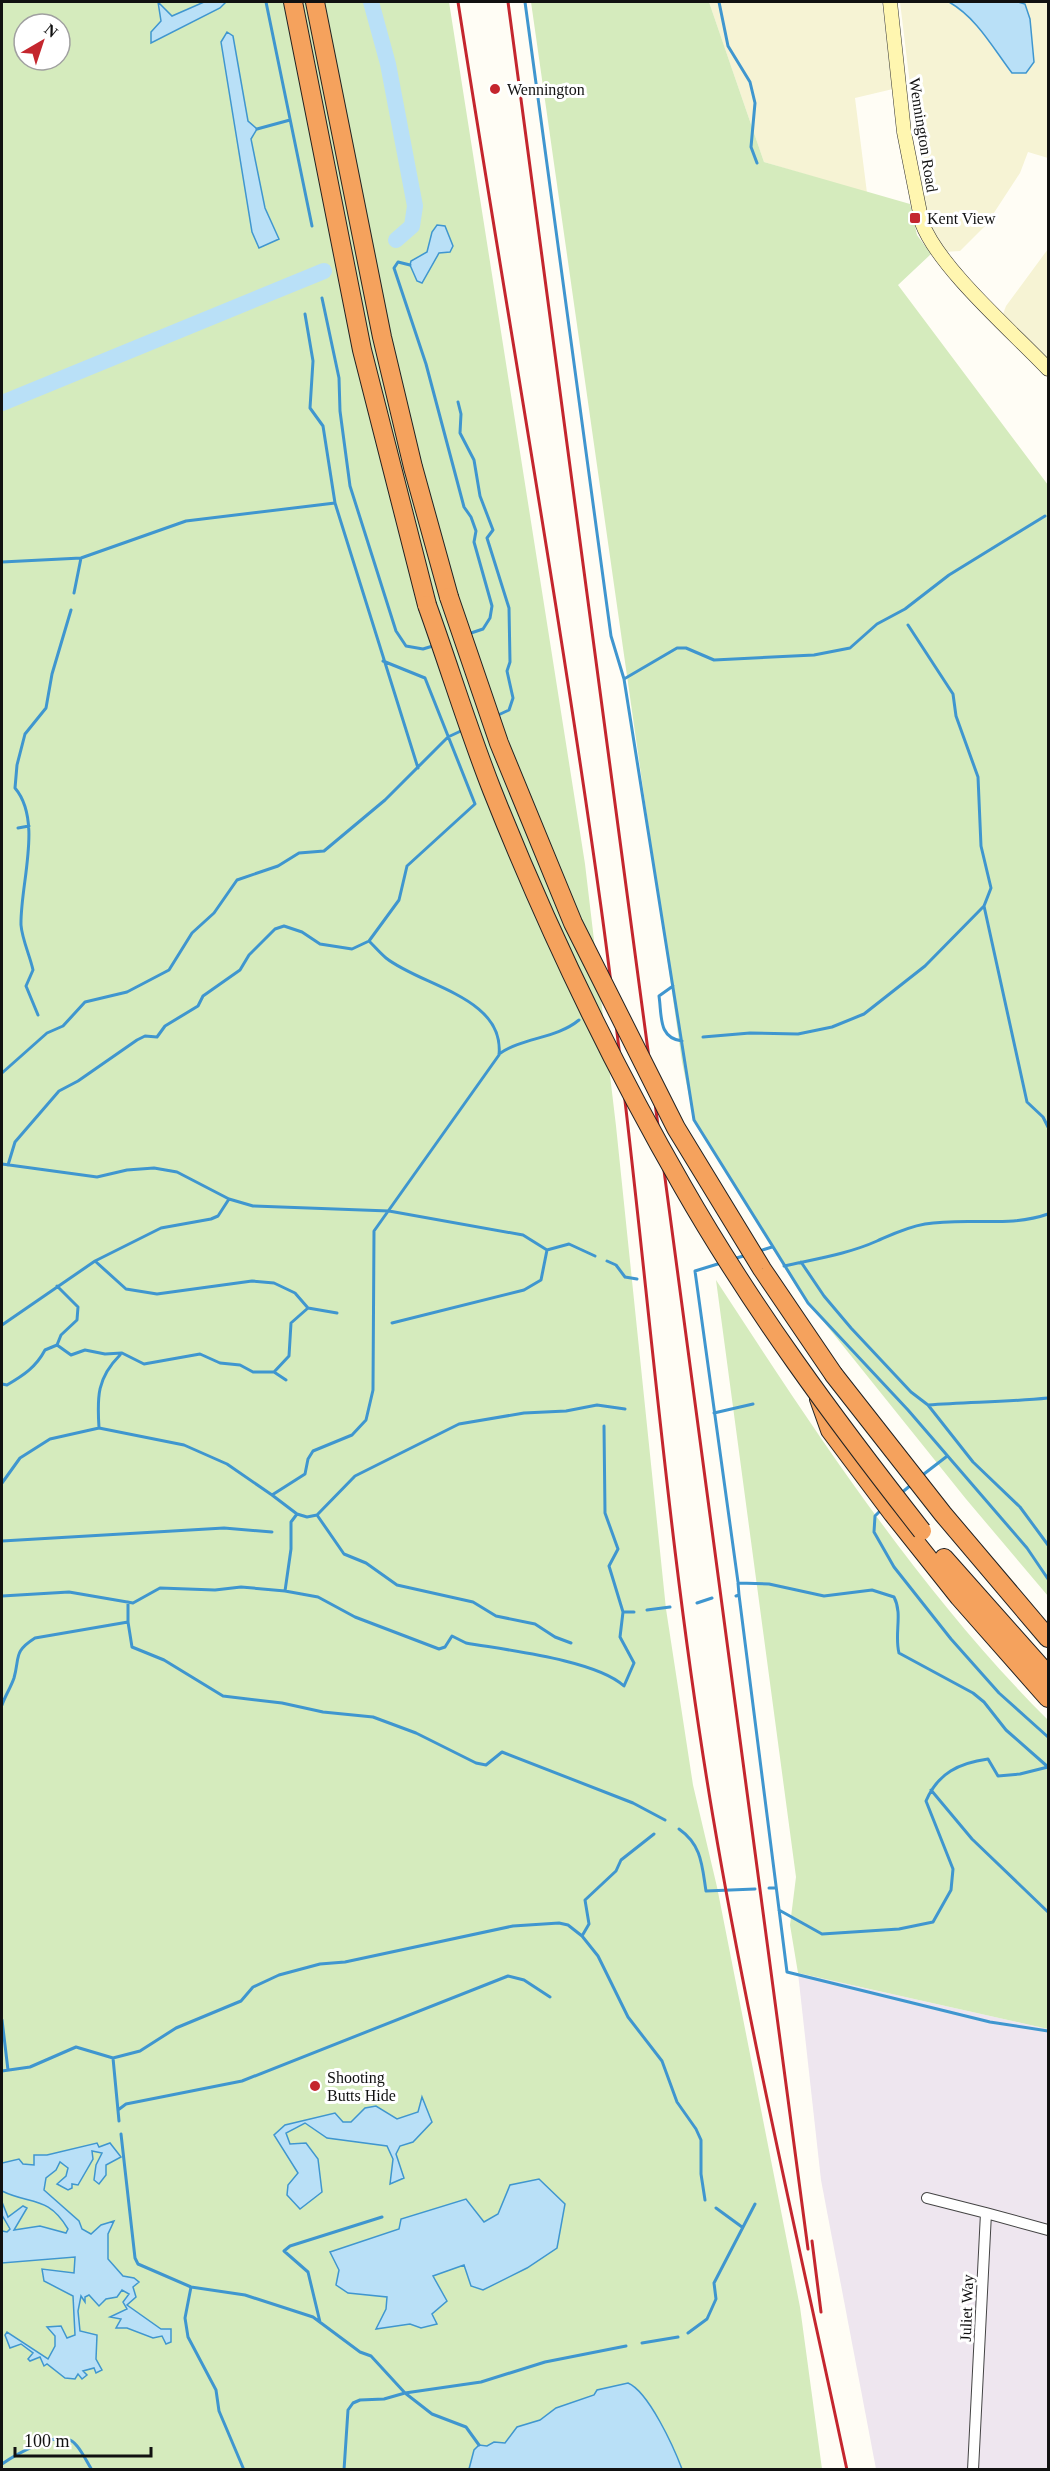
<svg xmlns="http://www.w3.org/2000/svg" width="1050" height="2471" font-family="Georgia,serif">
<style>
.industrial{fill:#eee6ef}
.farmland{fill:#f6f3d4}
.green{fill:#d5ebbd;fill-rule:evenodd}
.water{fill:#b9e0f7;stroke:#3f96cf;stroke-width:1.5}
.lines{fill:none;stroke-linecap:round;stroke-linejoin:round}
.stream{stroke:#3f96cf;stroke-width:3}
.river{stroke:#b9e0f7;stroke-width:16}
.street-casing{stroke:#444;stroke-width:12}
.secondary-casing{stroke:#333;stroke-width:15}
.highway-casing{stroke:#222;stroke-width:20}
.street{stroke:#fff;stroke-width:10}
.secondary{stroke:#fff6b0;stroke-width:14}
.highway{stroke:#f5a25d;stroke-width:18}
.rail{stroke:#c4262e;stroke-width:3}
.highway-bridge-casing{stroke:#222;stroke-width:20;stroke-linecap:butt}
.highway-bridge{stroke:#f5a25d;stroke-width:18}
.poi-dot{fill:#c4262e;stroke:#fff;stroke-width:2}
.labels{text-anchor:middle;stroke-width:6;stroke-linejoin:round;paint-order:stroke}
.poi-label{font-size:16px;fill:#111;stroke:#fff;text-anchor:start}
.street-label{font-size:16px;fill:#111;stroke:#fff}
</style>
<rect width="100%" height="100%" fill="#fffdf5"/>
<path class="industrial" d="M798 1973 1048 2029V2469H876L821 2180Z"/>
<path class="farmland" d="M709 2H882L893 89 855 98 867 193 764 162Z
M900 2H1048V158L1028 152 1020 173 986 225 960 251 944 252 926 216Z
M1048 249V359L1003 314 1006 306Z"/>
<path class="green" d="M2 2H449L585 864 616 1126 666 1609 693 1785 717 1887 800 2307 822 2469 2 2470ZM24 24H60V60H24Z
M531 2H709L764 162 910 204 917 235 931 254 898 285 1048 485V1596L966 1499 799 1291 694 1120 682 1062Z
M716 1280C816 1433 918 1590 1048 1720V2029L798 1973 790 1925 796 1877Z"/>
<path class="water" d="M158 2 172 16 204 2H226L220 8 151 43V32L161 21Z
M949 2H1018L1025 4 1030 19 1034 62 1026 73H1012C993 48 977 18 949 2Z
M227 32 233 36 248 121 257 129 251 139 265 208 279 239 259 248 252 232 221 42Z
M437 225 445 226 453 246 450 252 439 253 422 283 417 281 410 265 411 261 427 252 432 232Z
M422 2097 432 2122 413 2142 400 2146 396 2154 404 2178 390 2184 393 2159 387 2146 327 2138 305 2123 286 2133 290 2144 306 2143 318 2159 322 2192 300 2209 287 2195 288 2185 298 2173 274 2135 285 2125 335 2113 343 2122H351L365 2108 376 2106 397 2119 418 2112Z
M97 2143 99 2147 110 2143 121 2157 106 2165V2175L99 2184 94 2180 96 2165 102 2153 92 2151 93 2159 78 2185 72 2184V2188L68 2190 57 2184 66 2176 68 2168 60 2162 56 2170 46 2178 44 2190 79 2221 82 2229 91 2234 101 2225 114 2221 108 2234V2259L123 2276 134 2278 139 2282 133 2287 136 2297 127 2305 161 2329H171V2342L166 2344 162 2336 153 2338 127 2328H116L121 2319 110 2317 127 2309 123 2302 129 2294 122 2290 117 2297 106 2299 99 2306 89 2295 85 2297V2302L81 2296 78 2311 80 2331 97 2335 96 2359 102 2370 96 2373 94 2368 83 2371 87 2375 82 2379 78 2374 75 2379 65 2378 47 2364 44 2366 40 2357 30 2361 28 2359 33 2353 21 2344 10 2348 5 2335 7 2332 48 2359 55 2346V2336L47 2327 61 2326 67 2338 75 2335 73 2296 44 2281 42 2269 74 2273 75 2257 2 2263V2231L7 2232 10 2229 2 2215V2202L8 2217 23 2206 27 2208 14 2230 40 2226 66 2233 68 2229C48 2195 30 2205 2 2191V2163L19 2159 23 2164 34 2165V2155H47Z
M539 2179 565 2204 557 2248 527 2268 483 2290 471 2286 464 2265 433 2276 447 2301 432 2314 437 2324 421 2328 410 2324 376 2329 386 2309 387 2297 348 2293 336 2285 339 2270 330 2252 399 2229 401 2219 466 2199 484 2222 498 2214 510 2185Z
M628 2383C649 2392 674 2448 682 2469H469L474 2450 479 2445 487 2446 494 2442 505 2443 517 2427 540 2420 556 2408 594 2395 597 2390Z"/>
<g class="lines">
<path class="stream" d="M266 2 312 226
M525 2 611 636 624 679 694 1120 808 1303 908 1410 1027 1548 1048 1579
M719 2 728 46 750 82 755 103 751 147 757 163
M257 129 290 120
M410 265 398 262 394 268 426 364 464 507 471 517 476 531 474 542 492 606 490 618 483 629 468 634
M322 298 339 378 340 411 350 486 396 631 406 646 423 649 436 645
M305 314 313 361 310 408 323 426 335 503 418 768
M458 402 461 414 460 433 474 460 480 496 493 530 487 538 509 608 510 662 507 671 513 698 509 710 496 716
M2 562 81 558 186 521 335 503
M74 593 81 558
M624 679 677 648H686L714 660 814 655 850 648 877 624 905 609 949 575 1045 516
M18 828 29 826
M984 906 1027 1102 1043 1117 1048 1127
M673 986 659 996C662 1016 658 1038 682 1041
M38 1015 26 986 33 970C30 956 22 939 21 925 20 884 43 821 15 788L17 765 25 734 46 708 52 674 71 610
M47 1033 63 1026 85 1002 127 992 169 970 192 933 214 913 237 880 278 866 299 853 324 851 385 800 448 737 463 730
M703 1037 750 1033 798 1034 832 1027 864 1014 925 966 984 906 991 888 981 846 978 777 956 716 953 694 908 625
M499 1054C523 1037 556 1039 579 1020
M2 1073 47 1033
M2 1164 97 1177 127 1170 154 1168 177 1172 229 1199 253 1206 389 1211 523 1235 547 1250 569 1244 595 1256
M8 1165 15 1142 59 1091 78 1081 137 1040 145 1036 157 1037 165 1026 198 1006 203 996 240 970 249 955 275 929 284 926 302 932 320 944 352 949 369 941 399 900 407 866 475 804 425 678 383 661
M759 1251 772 1247
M733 1259 747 1255
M95 1261 126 1289 157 1294 252 1281 274 1283 295 1293 308 1308 337 1313
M607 1261 616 1265 625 1277 637 1279
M801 1262 824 1296 851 1328 911 1392 928 1405 973 1462 1020 1507 1048 1545
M721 1263 695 1271 738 1582
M784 1266C815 1259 848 1254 877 1241 893 1234 907 1227 925 1224 966 1217 1009 1228 1048 1214
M57 1286 78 1307 77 1320 61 1335 57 1345 71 1355 85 1350 105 1354 122 1353 144 1364 200 1354 220 1363 240 1365 253 1372H274L286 1380
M392 1323 524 1290 541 1280 547 1250
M2 1325 95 1261 161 1228 211 1219 218 1216 229 1199
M274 1372 289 1356 291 1323 308 1308
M2 1384 7 1385C24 1375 36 1367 45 1350L57 1345
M928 1405C969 1402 1008 1402 1048 1398
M714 1413 753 1404
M99 1428C97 1397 97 1378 120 1355
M920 1477 946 1457
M2 1483 20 1458 50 1439 99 1428 184 1445 227 1464 272 1495 305 1474 308 1459 313 1451 352 1435 366 1420 373 1390 374 1231 499 1055C505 997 421 986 386 958 380 953 375 947 369 941
M900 1494 911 1485
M272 1495 297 1514 307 1517 317 1515 355 1476 459 1424 524 1413 566 1411 597 1405 625 1409
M881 1510 875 1516 874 1532 894 1567 951 1639 999 1693 1048 1737
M317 1515 344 1554 366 1563 397 1585 473 1602 496 1616 535 1624 555 1637 571 1643
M2 1541 224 1528 272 1532
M285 1591 291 1549V1522L297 1514
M739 1595 787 1972 990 2022 1048 2031
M2 1596 69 1592 133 1603 160 1588 215 1590 241 1587 285 1591 318 1597 355 1617 439 1649 445 1647 452 1636 466 1643C506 1650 596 1660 624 1686L634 1663 620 1637 623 1612 609 1566 618 1549 605 1513 604 1426
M736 1596 739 1595 738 1583 769 1584 824 1596 872 1590 894 1597C903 1614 894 1634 899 1653L973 1693 984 1702 1006 1730 1048 1767
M128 1602V1622
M697 1603 712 1598
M647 1610 670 1607
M623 1612H634
M2 1705C5 1696 11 1687 14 1678 20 1657 13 1652 35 1638L128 1622 132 1647 164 1660 223 1696 282 1703 323 1712 373 1717 416 1733 476 1763 486 1765 502 1752 633 1803 665 1820
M931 1790 972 1839 1048 1912
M679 1829C702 1845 702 1866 706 1891L755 1889
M769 1888H776
M779 1910 822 1934 899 1929 933 1922 951 1890 953 1869 926 1801C938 1773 959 1763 988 1759L998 1776 1020 1774 1048 1767
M582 1936 589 1924 585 1900 616 1871 621 1860 654 1834
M2 2020 8 2070
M113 2058 119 2121
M2 2071 30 2067 76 2047 113 2058 140 2051 176 2028 241 2001 253 1987 279 1975 320 1964 345 1962 513 1926 559 1923 568 1925 582 1936 598 1956 628 2017 662 2061 677 2102 696 2129 701 2140V2174L705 2200
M118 2110 126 2104 242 2081 508 1976 524 1980 550 1997
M121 2134 135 2258 138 2264 191 2287 245 2295 313 2317 360 2352 371 2356 405 2393 432 2414 466 2427 479 2445
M716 2208 742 2227
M191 2287 185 2318 188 2337 216 2390 219 2411 244 2470
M320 2322 308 2272 284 2251 290 2246 382 2217
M688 2333 707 2319 716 2299 714 2283 755 2204
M642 2343 678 2337
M2 2464C15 2455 55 2432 70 2440 79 2444 86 2461 92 2470
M344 2470 348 2410 353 2403 360 2400 384 2399 405 2393 481 2382 545 2362 626 2346"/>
<path class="river" d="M371 2 388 64 415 206 412 226 396 240
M2 403 324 271"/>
<g class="street-casing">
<path id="street" d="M927 2198 986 2213
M973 2470 986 2213 1048 2230"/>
</g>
<g class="secondary-casing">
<path id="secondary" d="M890 2 904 132 922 223C939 268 1013 332 1048 369"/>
</g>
<g class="highway-casing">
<path id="highway" d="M293 2 362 350 427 605
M315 2 382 337 413 467 449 597
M834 1375 943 1514 1048 1638
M819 1399 830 1430 893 1514 959 1597 1048 1698
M944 1558 1048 1675"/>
</g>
<use href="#street" class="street"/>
<use href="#secondary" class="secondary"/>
<use href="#highway" class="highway"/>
<path class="rail" d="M458 2C505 303 559 605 601 907 643 1210 662 1515 713 1817 750 2036 801 2253 847 2470
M508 2 808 2249
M812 2241 821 2312"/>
<g class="highway-bridge-casing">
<path id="highway-bridge" d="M449 597 499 743 573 923 676 1128 762 1269 834 1375
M427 605C449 666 468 729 492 790 546 926 610 1060 683 1187 752 1308 836 1421 922 1531"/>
</g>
<use href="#highway-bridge" class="highway-bridge"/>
</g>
<g class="poi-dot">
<circle cx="495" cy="89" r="6"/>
<rect x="909" y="212" width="12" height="12" rx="3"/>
<circle cx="315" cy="2086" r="6"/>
</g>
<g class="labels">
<g class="poi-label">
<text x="507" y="95">Wennington</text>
<text x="927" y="224">Kent View</text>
<text x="327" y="2083">Shooting<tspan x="327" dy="18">Butts Hide</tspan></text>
</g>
<g class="street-label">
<text transform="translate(924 135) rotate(81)" y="6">Wennington Road</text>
<text transform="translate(966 2308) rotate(-88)" y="6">Juliet Way</text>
</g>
</g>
<rect width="1050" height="2471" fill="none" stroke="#111111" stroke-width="6"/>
<g transform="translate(42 42) rotate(39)"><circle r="28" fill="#ffffff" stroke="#a0a0a0" stroke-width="1.5"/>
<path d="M0-4.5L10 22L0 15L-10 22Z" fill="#c4262e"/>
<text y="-9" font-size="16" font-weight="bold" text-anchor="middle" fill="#111111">N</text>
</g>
<path d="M15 2447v9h136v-9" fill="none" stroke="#111111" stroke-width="3"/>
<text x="24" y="2447" font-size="18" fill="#111111" stroke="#ffffff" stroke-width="4.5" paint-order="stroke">100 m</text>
</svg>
